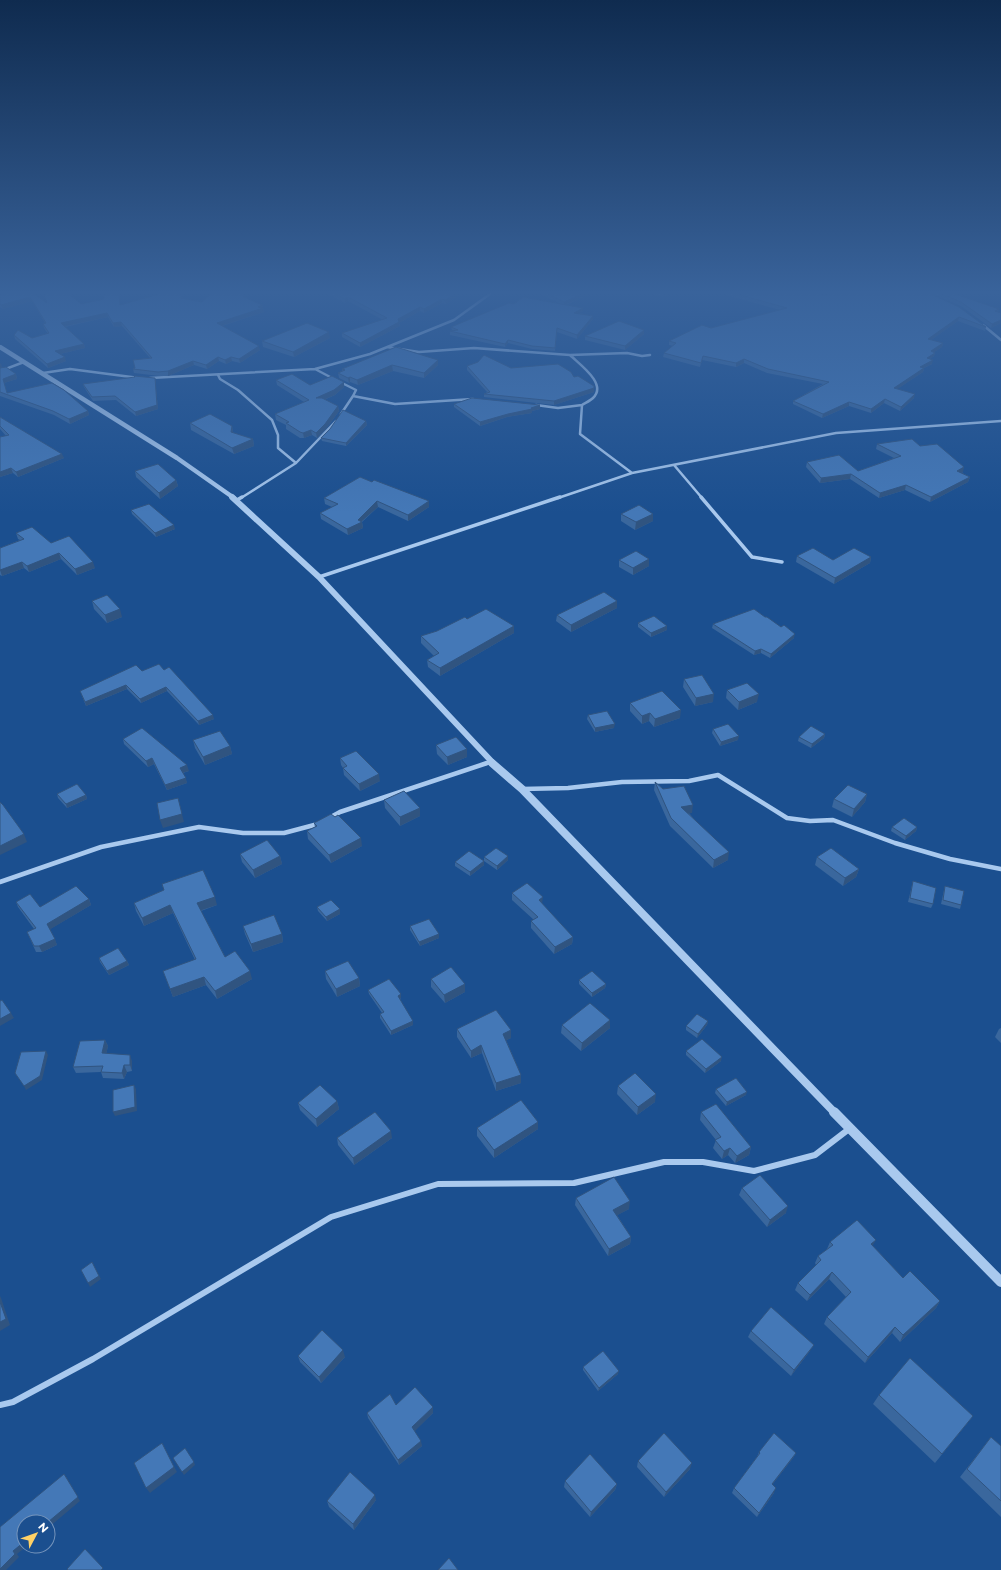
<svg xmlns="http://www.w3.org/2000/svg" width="1001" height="1570" font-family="Montserrat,sans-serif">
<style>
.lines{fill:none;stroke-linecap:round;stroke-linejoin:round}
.minor-far3{stroke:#a9c9ee;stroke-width:2.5}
.minor-far2{stroke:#a9c9ee;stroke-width:3.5}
.minor-far1{stroke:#a9c9ee;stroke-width:4.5}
.minor{stroke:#a9c9ee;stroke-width:6}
.tertiary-far3{stroke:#a9c9ee;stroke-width:4.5}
.tertiary-far2{stroke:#a9c9ee;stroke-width:6}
.tertiary-far1{stroke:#a9c9ee;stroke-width:8}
.tertiary{stroke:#a9c9ee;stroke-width:10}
.wall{fill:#3a679d}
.shaded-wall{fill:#305480}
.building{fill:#4478b7;stroke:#305480}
</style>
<rect width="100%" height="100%" fill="#1b4f8f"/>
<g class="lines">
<path class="minor-far3" d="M983 325 1001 340
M387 347 419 352 474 348 570 355 627 353 642 356 650 355
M570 355C579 364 608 384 593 398 590 401 585 403 582 405L580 434 632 473
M315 369 334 379
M0 371 24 362
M43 373 70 369 139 378
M218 375 220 379 238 390 272 420 278 435V448L296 463
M150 378 315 369 370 354 454 320 490 294
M340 382 356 390 353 396 395 404 473 399
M536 405 558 408 582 405
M341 414 353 396
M674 465 702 498
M241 498 296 463 336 421
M558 498 632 473 836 433 1001 421"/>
<path class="minor-far2" d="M701 497 752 557 782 562
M237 500 242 497
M319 577 560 497
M484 764 491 762"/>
<path class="minor-far1" d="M522 789 568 788 622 782 689 781 718 775 787 818 810 821 833 820 895 843 950 859 1001 869
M329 818 340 812 487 763
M0 882 101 847 199 827 243 833H284L318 824"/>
<path class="minor" d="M0 1405 13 1402 93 1359 331 1217 438 1184 574 1183 664 1162H703L754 1171 815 1155 849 1129"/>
<path class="tertiary-far3" d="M0 347 177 458 234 498"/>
<path class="tertiary-far2" d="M232 497 319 577 494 764"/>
<path class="tertiary-far1" d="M492 763 522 789 835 1113"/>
<path class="tertiary" d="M834 1112 1001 1282"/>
</g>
<path class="wall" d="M0 294H34L47 303 81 304H121L182 298 202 302 245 294V298L262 305 264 312 222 326 260 350 240 363 232 361 226 364 219 361 207 369 194 365 168 376H159L134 373 133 369 135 368 133 360 150 358 122 326 114 327 108 317 65 327 84 344 85 348 60 354 66 361 48 368 15 339 14 335 32 338 48 334 44 328 43 324 45 323 32 301 3 309 0 307Z
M328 294H461L446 304 442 303 424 313 420 311 399 323 400 326 360 347 342 337V333L383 320 348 301 345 303Z
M541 294H590L566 305 583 308V311L579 313 593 316V319L577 339 557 332 555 351 532 349 508 343 505 347 450 335V331H453L452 330 451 327 514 304H561Z
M653 294H669L663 297Z
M722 294H820L824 296 826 295 824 294H931L986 327 985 331 958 321 931 340 943 343 942 347 934 352 935 353 934 356 930 359 932 364 924 368 923 372 897 389 914 398 900 411 884 403 871 413 849 406 822 418 793 404V401L823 384 767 373 744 363 736 367 702 360 700 367 663 357 664 353 673 346 669 345V341L711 328 780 310Z
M933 294H955L999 309 998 312 1001 313V323L991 328 961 306Z
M644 330V334L625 350 585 340V336Z
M330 338 294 357 263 347 262 341Z
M396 347 438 365 424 378 393 371 358 385 350 382 349 383 339 378 338 373 342 371V369Z
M467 366 511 368 574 377 594 386V392L554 405 484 397V394L487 392 467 370Z
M0 368 16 374 17 379 4 383 7 393 88 411 89 415 70 424 54 415 0 396Z
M155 378 158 409 136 416 116 400 93 401 84 387 83 384Z
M276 380 310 385 344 382V387L335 395 324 400 338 406 339 411 326 429 317 438 312 435 304 438H300L286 429V425L276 420 275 414 304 402 277 385Z
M454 404 540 409 532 411V413L507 417 480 426 454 407Z
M0 417 64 458 18 477 13 473 0 477V437L6 436 0 429Z
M366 421 367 425 346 446 322 441 321 438 330 429Z
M190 423 232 426 233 433 253 439 254 446 234 454 191 430Z
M877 444 920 446 963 472 962 473 970 477 968 482 930 502 905 490 879 498 850 479 820 483 806 467 807 462 858 471 894 458 876 449Z
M135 471 176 480 178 486 160 499 136 477Z
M360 477 429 507 408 521 378 507 362 522 363 528 348 535 321 519 320 513 332 507 325 504 324 498Z
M131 510 175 529 156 537 132 514Z
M621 514H653V521L635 530 621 521Z
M16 533 51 543 95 568 77 575 61 559 29 572 24 568 2 576 0 575V548L20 540 18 539Z
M797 556 833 560 871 557 870 563 834 584 796 562Z
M649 559V566L633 575 619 567V560Z
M92 601 122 617 107 623 94 609Z
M617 601V608L571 632 556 621 557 615Z
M765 617 794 638 770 658 761 653 754 655 712 628 713 624Z
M467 619 514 626V633L440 676 428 667 427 660 434 656 421 643V636L437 631Z
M638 623 667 626V630L651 637 638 627Z
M164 670 214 719 199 725 167 691 141 703 127 689 86 706 80 691 142 671Z
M684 679 713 702 695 706 683 687Z
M727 690 757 702 738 710 726 698Z
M630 703 680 718 654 727 649 721 642 724 630 711Z
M588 715 614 728 595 732 587 719Z
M713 729 738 740 720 746 712 733Z
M825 734 824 738 811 748 798 741 799 737Z
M123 739 189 771 183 773 187 783 167 790 154 764 148 767 124 744Z
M193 740 230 746 232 754 205 765 195 748Z
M436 745 467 749V757L448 765 437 754Z
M340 758 380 781 360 791 344 775 343 768 341 765Z
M655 782 692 813H689L728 860 713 868 670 826 654 790Z
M57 794 86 795 87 799 67 808 58 798Z
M867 794 865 802 852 817 832 807 834 799Z
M384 800 420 816 400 826 385 808Z
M314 823 362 846 331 863 308 839 307 831 315 827Z
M892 827H917L916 831 905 840 891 831Z
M240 854 280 856 282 864 255 878 242 862Z
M508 856V860L497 870 484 861V857Z
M817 857 859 869 856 877 843 886 815 865Z
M484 861V865L470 876 455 866V862Z
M913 881 933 904 931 908 908 902Z
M162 884 217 905 201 911 225 957 252 979 217 999 206 985 173 997 163 971 195 960 173 913 144 926 136 911 134 903 164 890Z
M945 886 961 905 960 909 941 904 944 890Z
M512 893 542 904 573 937 572 944 554 954 531 928V921L534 920 512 900Z
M89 899 91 905 50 929 57 945 42 952H36L27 932 34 929 18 907 16 902 40 907Z
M317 907 340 914 327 921 318 911Z
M243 926 282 934 283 942 253 952 245 934Z
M410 926 439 938 420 946 410 930Z
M99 958 127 961 129 965 109 975 100 962Z
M325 971 359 978 360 986 337 997 326 979Z
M431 979 465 992 445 1003 431 987Z
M579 980 606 984 605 988 592 997 579 984Z
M368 990 401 998 400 999 413 1025 391 1035 380 1018V1014L382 1013 369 994Z
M610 1020V1028L581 1051 561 1033 562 1025Z
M708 1021 707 1025 697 1038 686 1030V1026Z
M1001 1028V1043L995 1037 999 1029Z
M457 1029 511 1038 506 1040 521 1075V1083L496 1091 482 1053 471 1058 457 1037Z
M105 1040 108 1046 106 1054 132 1061V1071L127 1072 124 1079 103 1078 101 1072 76 1073 73 1067Z
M686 1051 721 1061 705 1073 686 1055Z
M618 1086 655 1102 637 1115 617 1094Z
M716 1089 746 1095 726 1106 715 1093Z
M337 1101 339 1109 317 1127 300 1110 298 1103Z
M701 1112 751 1147 749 1155 735 1163 728 1155 722 1159 713 1148 716 1140 700 1120Z
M538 1122V1129L494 1158 477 1136V1128Z
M337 1138H392L354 1165 338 1145Z
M742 1188 786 1213 767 1227 739 1195Z
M576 1198 629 1209 617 1215 631 1237 630 1244 608 1256 575 1205Z
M830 1242 873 1246 903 1278 940 1301 936 1308 900 1342 892 1333 865 1363 824 1324 827 1317 846 1297 829 1279 807 1301 795 1290 798 1283 816 1265 815 1263 818 1256 828 1249H827Z
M751 1331 810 1351 791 1376 748 1337Z
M298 1356 345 1357 321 1383 300 1362Z
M583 1367 618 1374 598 1391 583 1370Z
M879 1395 973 1416 935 1463 873 1404Z
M396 1405 433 1413 414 1431 422 1446 399 1465 368 1418 367 1413Z
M991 1437 1001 1446V1517L960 1477Z
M759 1452 796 1453 793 1458 772 1485 774 1493 757 1517 732 1493 734 1488 757 1457Z
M638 1461 690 1469 664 1497 637 1467Z
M565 1481 617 1484 615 1490 590 1517 564 1487Z
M376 1500 354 1530 329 1507 327 1501Z"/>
<path class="shaded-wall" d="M455 294H461L446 304 445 300Z
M582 294H590L564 305V302Z
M663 294H669L663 297Z
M30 297 32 301 3 309 1 305Z
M348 297V301L345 303V299Z
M442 299V303L424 313V309Z
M262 305 264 312 218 327 217 323Z
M420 307V311L399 323 400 326 360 347V343L398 319Z
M583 308V311L574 316V313Z
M107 313 108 317 62 327 61 323Z
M593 316V319L577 339V335Z
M959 317 958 321 927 343 928 339Z
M1001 320V323L991 328 992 324Z
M121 322 122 326 114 327 113 323Z
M644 330V334L625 350V346Z
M329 332 330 338 294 357 293 352Z
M508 340V343L505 347V344Z
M943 343 942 347 930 355 931 351Z
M84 344 85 348 56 355 55 351Z
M259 346 260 350 240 363 239 359Z
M935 353 934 356 926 362 927 358Z
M65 357 66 361 48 368 47 364Z
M218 357 219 361 207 369 206 365Z
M231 357 232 361 226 364 225 360Z
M744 359V363L736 367V363Z
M438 360V365L424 378V373Z
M933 360 932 364 924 368 923 372 893 392 894 388 920 367Z
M193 361 194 365 168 376V371Z
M1 363 2 367 0 368V364Z
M392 365 393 371 358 385 357 380Z
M16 374 17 379 4 383 8 397 3 379Z
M350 377V382L349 383 348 378Z
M155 378 158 409 136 416 135 412Z
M344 382V387L335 395 316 403V398Z
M594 388V392L554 405V401Z
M915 394 914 398 900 411 901 407Z
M885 399 884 403 871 413V409Z
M849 402V406L822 418 823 414Z
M540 405V409L532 411V413L507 417 480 426V422L508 414Z
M338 406 339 411 326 429 317 438 316 433Z
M88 411 89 415 70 424 69 419Z
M366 421 367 425 346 446V443Z
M232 426 233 433 231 432Z
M311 430 312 435 304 438 303 433Z
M253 439 254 446 234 454 232 448Z
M62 454 64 458 18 477 16 472Z
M964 467 963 472 956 476 957 471Z
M11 468 13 473 0 477V472Z
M851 474 850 479 820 483 821 478Z
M970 477 968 482 930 502 931 497Z
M176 480 178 486 160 499 159 493Z
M906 485 905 490 879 498 880 493Z
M377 501 378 507 361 522H362L363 528 348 535 347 529Z
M429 501V507L408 521V515Z
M653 514V521L635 530 636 522Z
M174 525 175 529 156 537 155 533Z
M59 553 61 559 29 572 27 566Z
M871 557 870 563 834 584 835 578Z
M649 559V566L633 575V568Z
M22 562 24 568 2 576 0 570Z
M93 562 95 568 77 575 75 569Z
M617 601V608L571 632V625Z
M120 609 122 617 107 623 105 615Z
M514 626V633L440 676V668Z
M667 626V630L651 637V633Z
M795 634 794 638 770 658 771 654Z
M761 649V653L754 655 755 651Z
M126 685 127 689 86 706 85 702Z
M166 687 167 691 141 703 140 699Z
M714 694 713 702 695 706 696 698Z
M759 694 757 702 738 710 739 702Z
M681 710 680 718 654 727 655 719Z
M650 713 649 721 642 724V716Z
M213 715 214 719 199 725 198 721Z
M615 724 614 728 595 732V728Z
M825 734 824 738 811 748 812 744Z
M739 736 738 740 720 746 721 742Z
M230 746 232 754 205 765 203 757Z
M467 749V757L448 765 447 757Z
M152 758 154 764 148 767 146 761Z
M187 765 189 771 182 773 180 768Z
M379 774 380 781 360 791 359 784Z
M186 778 187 783 167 790 165 785Z
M867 794 865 802 852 817 854 809Z
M86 795 87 799 67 808 66 804Z
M178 798 184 822 163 828 160 820Z
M693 805 692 813 680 815 681 807Z
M420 808V816L400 826V817Z
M917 827 916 831 905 840 906 836Z
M24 834 27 842 0 855V846Z
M361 838 362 846 331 863 329 855Z
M729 852 728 860 713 868 714 860Z
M280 856 282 864 255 878 253 870Z
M508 856V860L497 870V866Z
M484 861V865L470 876V872Z
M859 869 856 877 843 886 845 878Z
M215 897 217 905 199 911 197 903Z
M543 897 542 904 539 900Z
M89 899 91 905 49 930 47 924Z
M170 905 173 913 144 926 142 918Z
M340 909V914L327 921 326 917Z
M282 934 283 942 253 952 251 944Z
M439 934V938L420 946 419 942Z
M573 937 572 944 554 954 555 947Z
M55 939 57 945 42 952 39 946Z
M127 961 129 965 109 975 107 971Z
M250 971 252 979 217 999 215 991Z
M204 977 206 985 173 997 170 989Z
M359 978 360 986 337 997 336 989Z
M465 984V992L445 1003 444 995Z
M606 984 605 988 592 997V993Z
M401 994V998L398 1000V996Z
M11 1013 14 1018 0 1026V1019Z
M610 1020V1028L581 1051 582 1043Z
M413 1021V1025L391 1035V1031Z
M708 1021 707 1025 697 1038 698 1034Z
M511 1030V1038L503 1042V1034Z
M105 1040 108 1046 105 1060 102 1053Z
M481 1045 482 1053 471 1058V1051Z
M46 1051 48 1055 42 1080 26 1090 24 1086Z
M130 1055 132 1061V1071L130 1065Z
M722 1057 721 1061 705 1073 706 1069Z
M124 1065 127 1072 124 1079 122 1073Z
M521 1075V1083L496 1091V1083Z
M134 1085 136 1089 137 1111 115 1116 113 1112Z
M747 1092 746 1095 726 1106 727 1102Z
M656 1094 655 1102 637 1115 638 1107Z
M337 1101 339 1109 317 1127 316 1119Z
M538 1122V1129L494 1158V1150Z
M391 1131 392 1138 354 1165 353 1158Z
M751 1147 749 1155 735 1163 737 1156Z
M730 1148 728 1155 722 1159 724 1151Z
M630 1201 629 1209 612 1218 613 1210Z
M788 1206 786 1213 767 1227 770 1220Z
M631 1237 630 1244 608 1256 609 1249Z
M876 1240 872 1247 871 1244Z
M92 1262 101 1279 90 1287 88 1283Z
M832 1272 829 1279 807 1301 810 1295Z
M0 1296 1 1298 10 1325 0 1331Z
M940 1301 936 1308 900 1342 903 1335Z
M895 1327 892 1333 865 1363 868 1357Z
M814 1345 810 1351 791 1376 794 1370Z
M343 1350 345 1357 321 1383 319 1377Z
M619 1371 618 1374 598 1391 599 1388Z
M433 1407V1413L413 1433 412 1427Z
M421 1441 422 1446 399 1465 398 1460Z
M162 1443 177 1472 150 1493 146 1488Z
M796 1453 793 1458 769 1489 772 1484Z
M194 1462 195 1465 184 1475 182 1472Z
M692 1463 690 1469 664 1497 666 1492Z
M64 1474 67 1478 80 1501 48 1528V1522Z
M617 1484 615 1490 590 1517 591 1512Z
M776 1488 774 1493 757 1517 759 1513Z
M375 1495 376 1500 354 1530 353 1524Z
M24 1542V1546H27L17 1554 19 1557 6 1570H0V1569L13 1551Z"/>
<path class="building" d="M0 294H34L47 303 44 294H69L81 304 104 299V294H119L120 305 159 294H181V298L202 302 211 294H245L244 297 262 305 258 307 263 308 217 323 259 346 239 359 231 357 225 360 218 357 206 365 193 361 168 371 158 372 133 369 135 368 133 360 152 358 121 322 113 323 107 313 61 323 84 344 55 351 65 357 47 364 14 335 18 330 32 338 49 333 43 324 46 323 30 297 1 305 0 304Z
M335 294H455L445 300 442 299 424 309 420 307 398 319 399 322 360 343 342 333 387 318 348 297 345 299Z
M548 294H582L564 302Z
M737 294H820L824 296 828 294H931L959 307 986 327 959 317 928 339 943 343 931 351 935 353 927 358 933 360 920 367 924 368 894 388 915 394 901 407 885 399 871 409 849 402 823 414 793 401 829 382 768 369 744 359 736 363 703 356 701 363 664 353 676 343 669 341 702 325 711 328 787 308Z
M942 294H955L999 309 995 311 1001 313V320L992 324 961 302Z
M523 297 583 308 574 313 593 316 577 335 557 328 555 348 532 346 508 340 505 344 450 331 458 330 451 327 509 303 514 304Z
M619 321 644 330 625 346 585 336Z
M307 323 329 332 293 352 262 341Z
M396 347 438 360 424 373 392 365 357 380 350 377 348 378 338 373 345 370 342 369Z
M484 355 511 368 558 364 571 372 574 377 578 376 594 386V388L554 401 484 394 490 392 467 366 478 362Z
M6 367 16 374 3 379 7 393 52 383 64 390 88 411 69 419 53 411 0 392V368Z
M292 374 310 385 332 376 344 382 334 390 316 398H322L338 406 325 424 316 433 311 430 303 433 300 432 286 423 289 422 275 414 309 400 276 380Z
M134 376 155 378 157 405 135 412 115 396 92 397 83 384 135 377Z
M472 398 540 405 531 408 532 409 508 414 480 422 454 404Z
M343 410 366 421 346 443 321 438 330 429Z
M210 414 232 426 231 432 253 439 232 448 190 423Z
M0 417 62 454 16 472 11 468 0 472V437L9 435 0 426Z
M912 439 920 446 937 444 964 467 957 471 970 477 931 497 906 485 880 493 851 474 821 478 807 462 839 455 858 471 901 456 877 444Z
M158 464 176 480 159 493 135 471Z
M360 477 372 482 374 480 429 501 408 515 377 501 358 520 362 522 347 529 320 513 338 504 324 498Z
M149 504 174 525 155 533 131 510Z
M639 505 653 514 636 522 621 514Z
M32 527 51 543 69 536 93 562 75 569 59 553 27 566 22 562 0 570V548L24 539 16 533Z
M813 548 833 560 854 548 871 557 835 578 797 556Z
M636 551 649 559 633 568 619 560Z
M604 592 617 601 571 625 557 615Z
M107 595 120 609 105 615 92 601Z
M486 609 514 626 440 668 427 660 439 653 421 636 437 631 465 617 467 619Z
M754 609 765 617H767L781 627 784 625 795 634 771 654 761 649 755 651 713 624Z
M654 616 667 626 651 633 638 623Z
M159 664 164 670 169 667 213 715 198 721 166 687 140 699 126 685 85 702 80 691 136 665 142 671Z
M702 675 714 694 696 698 684 679Z
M747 683 759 694 739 702 727 690Z
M662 691 681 710 655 719 650 713 642 716 630 703Z
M607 711 615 724 595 728 588 715Z
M728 724 739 736 721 742 713 729Z
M811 726 825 734 812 744 799 737Z
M142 728 187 765 180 768 186 778 165 785 152 758 146 761 123 739Z
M220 731 230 746 203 757 193 740Z
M456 737 467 749 447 757 436 745Z
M356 751 379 774 359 784 343 768 347 766 340 758Z
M655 782 663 789 684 786 693 805 681 807 729 852 714 860 671 818Z
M77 784 86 795 66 804 57 794Z
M848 785 867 794 854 809 834 799Z
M404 791 420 808 400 817 384 800Z
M178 798 182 814 160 820 157 803Z
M0 802 3 805 24 834 0 846Z
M331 814 335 817 338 815 361 838 329 855 307 831 317 826 314 823Z
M904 818 917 827 906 836 892 827Z
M267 840 280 856 253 870 240 854Z
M496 848 508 856 497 866 484 857Z
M831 848 859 869 845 878 817 857Z
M469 851 484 861 470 872 455 862Z
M203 870 215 897 197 903 225 957 235 951 250 971 215 991 204 977 170 989 163 971 196 959 170 905 142 918 134 903 164 890 162 884Z
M913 881 936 888 933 904 910 898Z
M527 883 543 897 539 900 573 937 555 947 531 921 538 917 512 893Z
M76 886 89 899 47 924 55 939 39 946H34L27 932 36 928 16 902 30 894 40 907Z
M945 886 964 891 961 905 943 900Z
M331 900 340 909 326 917 317 907Z
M274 915 282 934 251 944 243 926Z
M429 919 439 934 419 942 410 926Z
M118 948 127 961 107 971 99 958Z
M348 961 359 978 336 989 325 971Z
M451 967 465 984 444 995 431 979Z
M592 971 606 984 592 993 579 980Z
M389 979 401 994 398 996 413 1021 391 1031 380 1014 384 1012 368 990Z
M2 1000 11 1013 0 1019V1001Z
M590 1003 610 1020 582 1043 562 1025Z
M496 1010 511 1030 503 1034 521 1075 496 1083 481 1045 471 1051 457 1029Z
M697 1014 708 1021 698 1034 686 1026Z
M702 1039 722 1057 706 1069 686 1051Z
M105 1040 102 1053 130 1055V1065H124L122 1073 101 1072 103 1066 73 1067 80 1041Z
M46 1051 40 1076 24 1086 15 1073 21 1052Z
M635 1073 656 1094 638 1107 618 1086Z
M736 1078 747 1092 727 1102 716 1089Z
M134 1085 135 1107 113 1112V1090Z
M320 1085 337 1101 316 1119 298 1103Z
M521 1100 538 1122 494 1150 477 1128Z
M716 1104 751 1147 737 1156 730 1148 724 1151 715 1140 721 1137 701 1112Z
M375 1112 391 1131 353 1158 337 1138Z
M760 1175 788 1206 770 1220 742 1188Z
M614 1177 630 1201 613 1210 631 1237 609 1249 576 1198Z
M857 1220 876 1240 871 1244 903 1278 910 1271 940 1301 903 1335 895 1327 868 1357 827 1317 851 1292 832 1272 810 1295 798 1283 821 1260 818 1256 833 1245 830 1242Z
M92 1262 99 1276 88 1283 81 1270Z
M0 1302 6 1319 0 1322Z
M771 1307 814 1345 794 1370 751 1331Z
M322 1330 343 1350 319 1377 298 1356Z
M603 1351 619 1371 599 1388 583 1367Z
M910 1358 973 1416 942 1454 879 1395Z
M415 1387 433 1407 412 1427 421 1441 398 1460 367 1413 390 1394 396 1405Z
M664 1433 692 1463 666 1492 638 1461Z
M774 1433 796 1453 772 1484 776 1488 759 1513 734 1488 760 1453 759 1452Z
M991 1437 1001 1446V1501L967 1469Z
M162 1443 174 1467 146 1488 134 1463Z
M185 1448 194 1462 182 1472 173 1458Z
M590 1454 617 1484 591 1512 565 1481Z
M350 1472 375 1495 353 1524 327 1501Z
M64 1474 78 1497 48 1522H24V1542L13 1551 15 1554 0 1569V1527Z
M85 1549 103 1568 101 1570H68L67 1569Z
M449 1558 458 1570H438Z"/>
<linearGradient id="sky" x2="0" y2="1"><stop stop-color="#0f2b4f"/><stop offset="0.57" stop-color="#39639b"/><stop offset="1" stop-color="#39639b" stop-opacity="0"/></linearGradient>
<rect width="1001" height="513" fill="url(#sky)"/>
<g transform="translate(36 1534) rotate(49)"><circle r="19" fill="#1b4f8f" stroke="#7695bc"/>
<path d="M0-3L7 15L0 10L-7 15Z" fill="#ffd166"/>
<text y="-6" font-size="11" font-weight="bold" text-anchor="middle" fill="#ffffff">N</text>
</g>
</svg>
